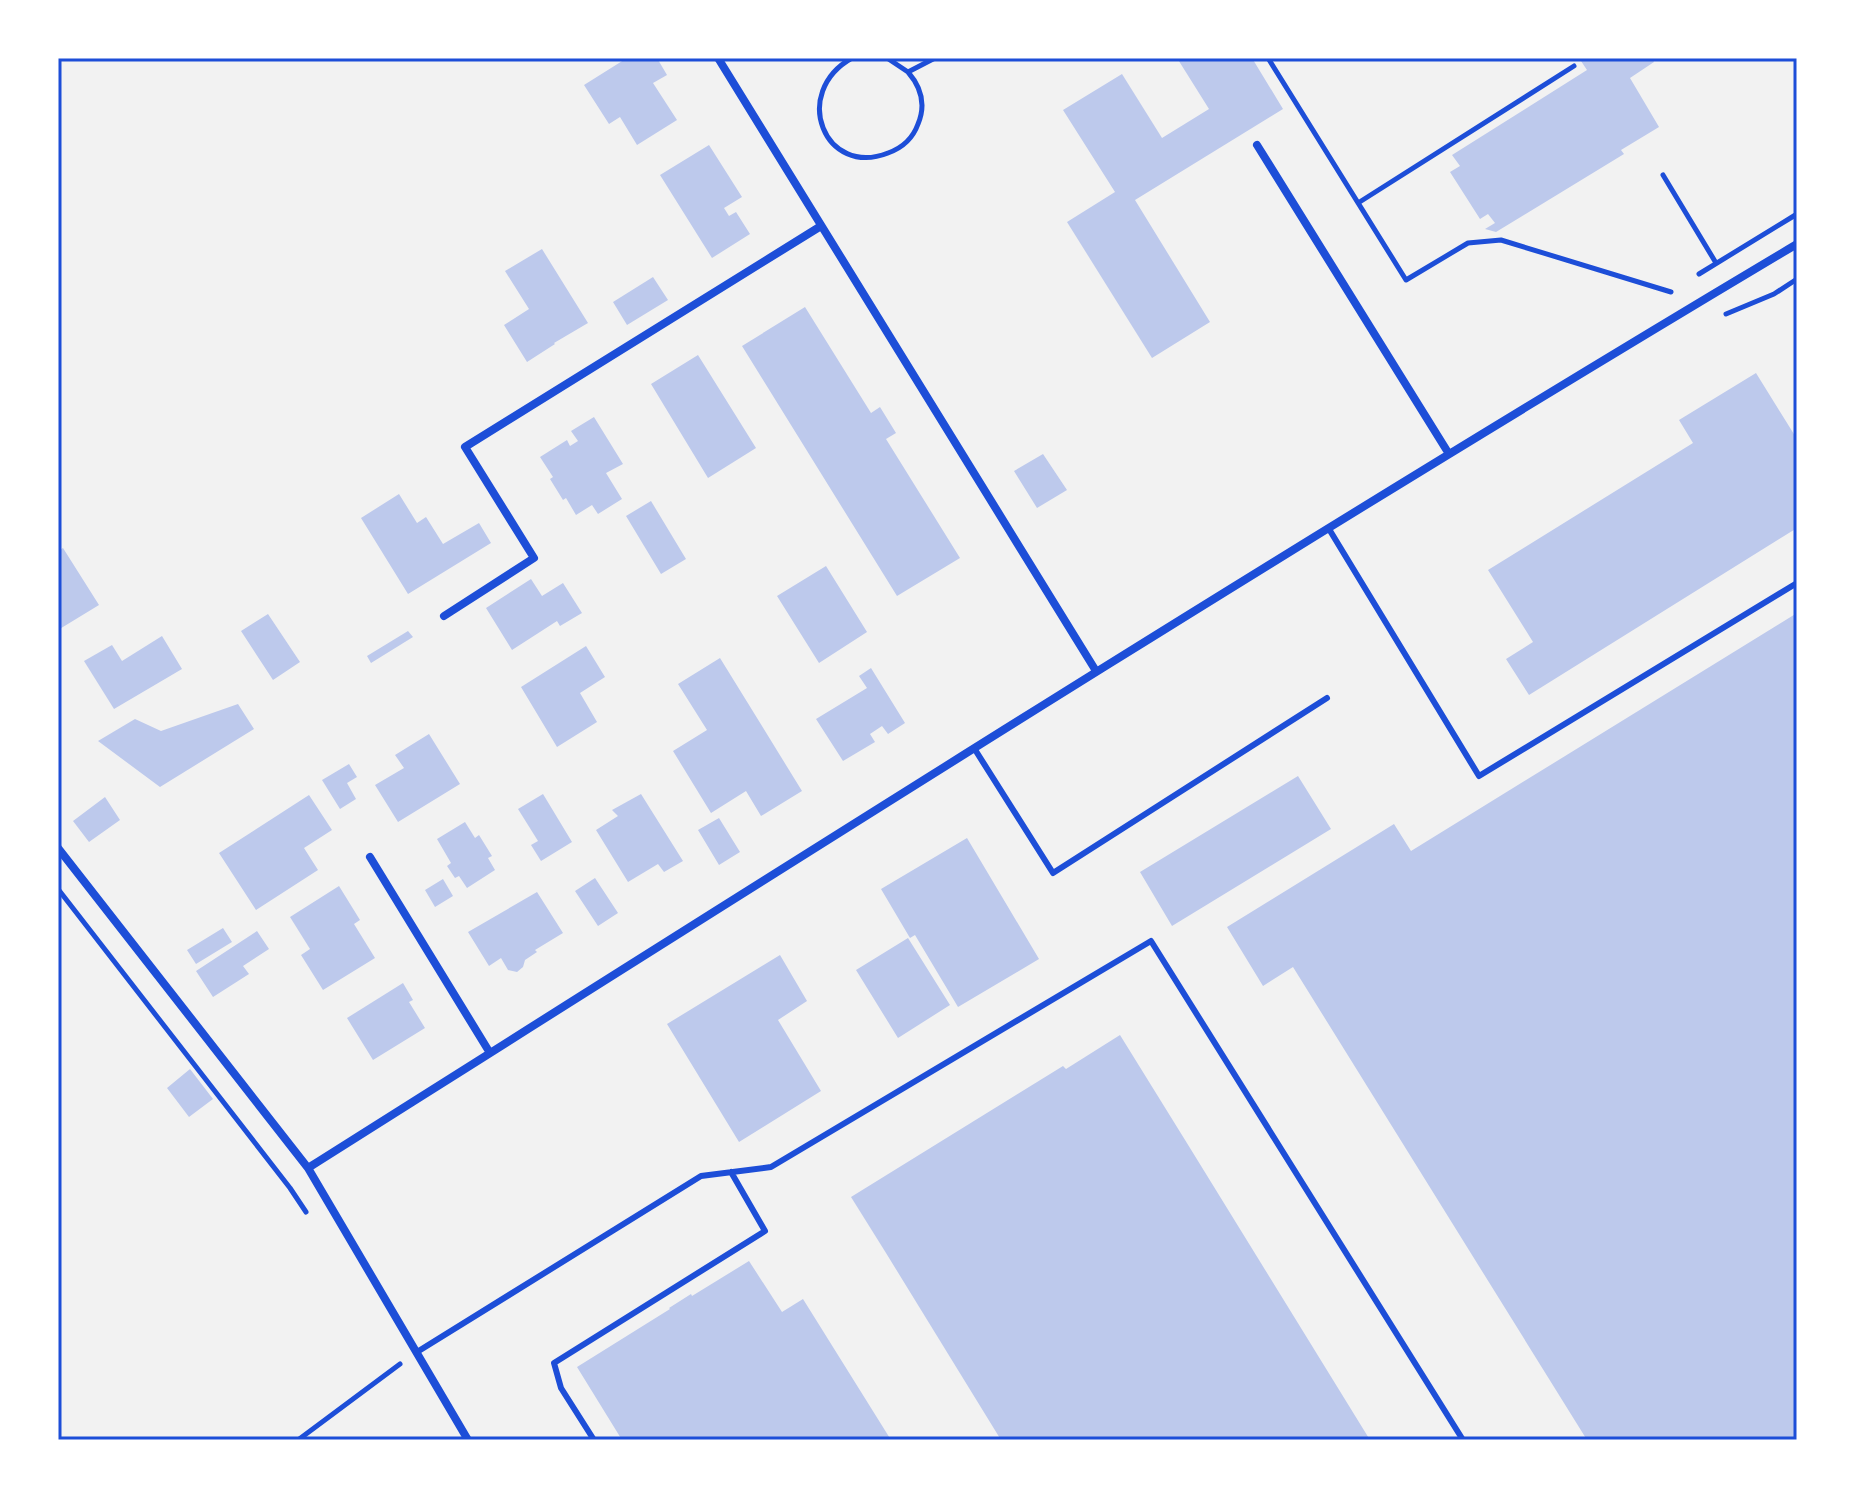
<svg xmlns="http://www.w3.org/2000/svg" width="1855" height="1498" font-family="Poppins,sans-serif">
<style>
.building{fill:#bdc9ec}
.lines{fill:none;stroke-linecap:round;stroke-linejoin:round}
.path{stroke:#1d4ed8;stroke-width:5}
.service{stroke:#1d4ed8;stroke-width:6}
.minor{stroke:#1d4ed8;stroke-width:8}
.neatline{fill:none;stroke:#1d4ed8;stroke-width:3}
</style>
<rect width="100%" height="100%" fill="#f2f2f2"/>
<path class="building" d="M627 58H657L667 75 653 83 677 120 637 145 620 117 609 124 584 85Z
M1177 58H1252L1283 109 1135 200 1210 322 1152 358 1067 222 1115 192 1063 110 1122 74 1162 138 1209 109Z
M1579 58H1652L1654 62 1630 78 1659 127 1621 150 1624 154 1496 232 1485 229 1495 223 1488 214 1480 219 1450 172 1460 166 1452 155 1587 70Z
M709 145 742 197 724 208 729 216 736 212 750 234 712 258 660 175Z
M542 249 588 323 554 343 555 344 527 362 504 325 529 309 505 271Z
M653 277 668 300 627 325 613 302Z
M805 307 871 413 880 407 896 433 886 439 960 558 897 596 742 346Z
M698 355 756 448 708 478 651 384Z
M1756 373 1797 439V528L1529 695 1506 659 1533 642 1488 570 1693 443 1679 420Z
M594 417 623 464 606 473 622 499 598 514 592 505 576 515 566 498 563 500 550 479 553 477 540 457 567 440 570 446 578 441 571 431Z
M1043 454 1067 490 1037 508 1014 471Z
M399 494 417 523 426 517 443 544 479 523 491 543 408 594 361 518Z
M651 501 686 559 661 574 626 516Z
M63 548 99 605 58 630V551Z
M826 566 867 632 819 663 777 596Z
M531 579 542 596 563 583 582 613 560 626 557 621 512 650 486 608Z
M1797 613V1440H1587L1293 967 1263 986 1227 927 1394 824 1411 851Z
M268 614 300 662 273 680 241 631Z
M408 631 413 637 371 663 367 656Z
M162 636 182 669 114 709 84 661 112 645 122 661Z
M586 646 605 677 580 693 597 722 557 747 521 687Z
M720 658 802 791 761 816 746 791 711 813 673 751 707 730 678 684Z
M871 668 905 723 888 734 882 726 870 734 875 742 843 761 816 719 867 688 859 676Z
M238 704 254 729 160 787 98 741 135 719 161 731Z
M429 734 460 784 398 822 375 785 404 768 395 755Z
M349 764 357 777 347 783 356 799 340 809 322 780Z
M1298 776 1331 829 1172 926 1140 872Z
M543 794 572 842 541 861 531 845 538 841 518 809Z
M641 794 683 861 664 872 658 864 628 882 596 830 618 816 612 810Z
M309 795 332 830 304 848 318 870 256 910 219 853Z
M105 797 120 820 89 842 73 821Z
M719 818 740 852 719 865 698 830Z
M465 822 475 838 479 835 492 856 488 858 495 870 467 888 459 876 455 878 447 866 451 863 437 839Z
M967 838 1039 959 958 1007 915 935 910 938 881 889Z
M595 878 618 913 598 926 575 891Z
M443 879 453 896 435 907 425 890Z
M339 886 360 920 354 924 375 958 323 990 301 955 310 949 290 917Z
M537 892 563 933 535 950 537 952 525 960 523 967 517 972 508 970 501 958 489 966 468 932Z
M223 928 232 942 196 964 187 950Z
M257 931 269 949 243 966 249 974 213 997 196 971Z
M908 938 950 1005 898 1038 856 970Z
M780 955 807 1001 778 1020 821 1091 739 1142 667 1024Z
M403 983 413 1000 409 1002 425 1028 373 1060 347 1018Z
M1120 1035 1190 1148 1370 1440H1001L886 1253 851 1197 1063 1066 1066 1069Z
M190 1069 213 1099 189 1117 167 1088Z
M749 1261 782 1312 803 1299 891 1440H622L577 1367 670 1309 669 1308 691 1294 692 1296Z"/>
<g class="lines">
<path class="path" d="M852 58C790 93 825 178 888 153 902 148 913 138 918 124 926 105 921 87 908 72
M887 58 908 72 935 58
M1268 58 1406 280 1468 243 1501 240 1671 292
M1663 175 1716 263
M1358 203 1574 66
M1699 274 1797 214
M1726 314 1774 294 1797 279
M58 889 290 1188 306 1212
M298 1440 400 1364"/>
<path class="service" d="M1329 529 1479 776 1797 583
M974 748 1053 873 1327 698
M417 1352 701 1176 771 1167 1151 941 1463 1440
M594 1440 561 1388 554 1363 765 1231 731 1172"/>
<path class="minor" d="M718 58 1096 671
M1257 145 1449 454
M444 616 534 558 465 447 821 226
M58 848 308 1168 468 1440
M370 857 490 1053
M308 1168C802 856 1295 543 1797 244"/>
</g>
<rect width="1855" height="1498" fill="none" stroke="#ffffff" stroke-width="120"/>
<rect x="60" y="60" width="1735" height="1378" class="neatline"/>
</svg>
